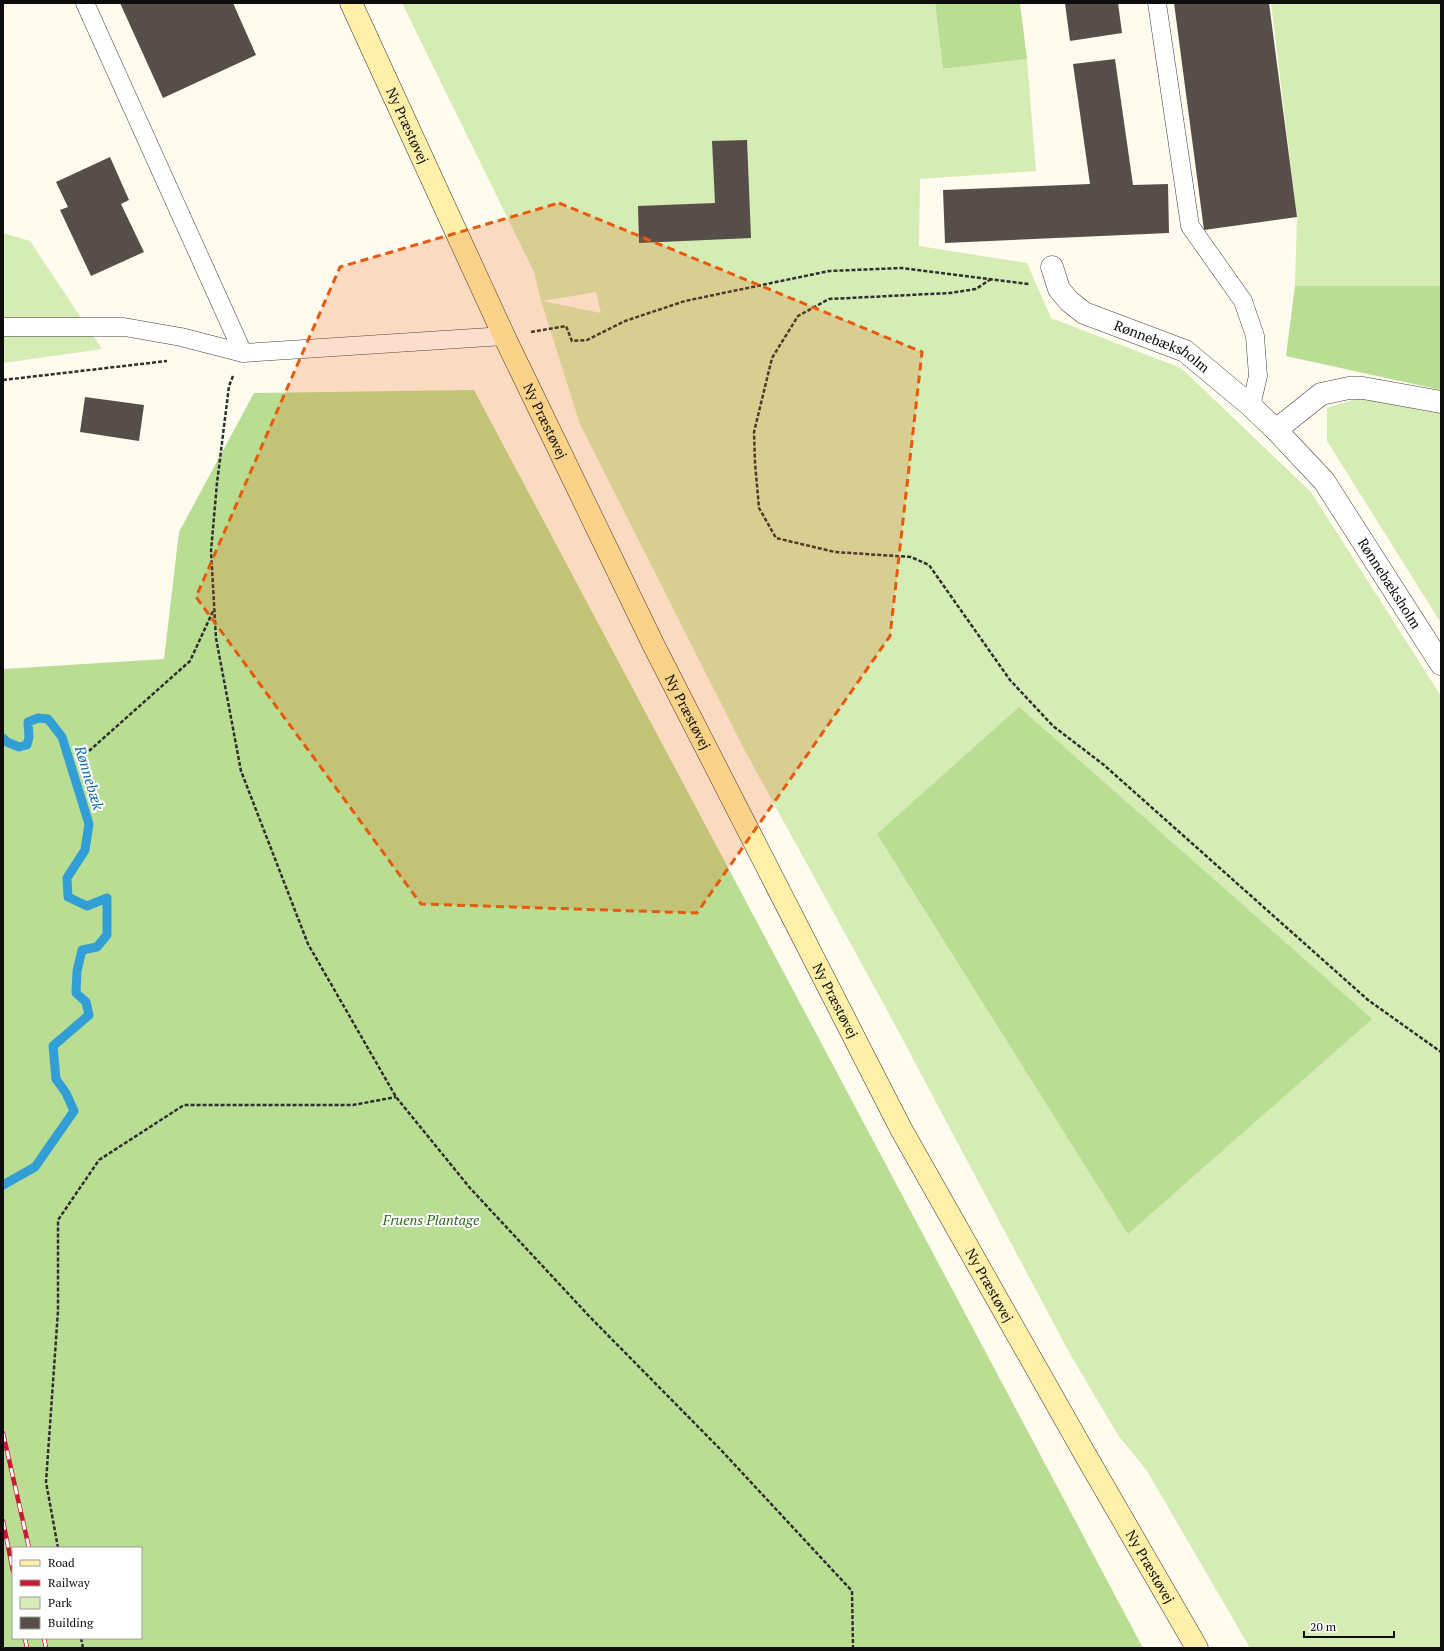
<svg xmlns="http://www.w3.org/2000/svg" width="1444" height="1651" font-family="'PT Serif',serif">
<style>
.green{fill:#d5ecb5;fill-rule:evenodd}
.forest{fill:#b9de93;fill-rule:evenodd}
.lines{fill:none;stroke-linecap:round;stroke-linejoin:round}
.stream{stroke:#319ed6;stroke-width:9}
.building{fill:#574e49}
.lane-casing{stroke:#404040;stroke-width:19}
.street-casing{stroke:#404040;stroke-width:23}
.secondary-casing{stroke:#2f2f2f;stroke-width:23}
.path{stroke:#2f2f2f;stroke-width:2.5;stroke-dasharray:4 2;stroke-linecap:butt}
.lane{stroke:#fff;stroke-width:18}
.street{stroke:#fff;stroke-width:22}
.secondary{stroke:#fff0a9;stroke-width:22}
.rail-casing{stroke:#c61c2f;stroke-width:4.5}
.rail{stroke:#fff;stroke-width:3;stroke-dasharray:9;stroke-linecap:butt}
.marked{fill:#e8590c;fill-opacity:0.2;stroke:#e8590c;stroke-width:3;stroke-dasharray:8 5;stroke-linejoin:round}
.labels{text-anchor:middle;stroke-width:4;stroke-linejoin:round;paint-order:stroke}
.street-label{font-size:14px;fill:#0d0d0d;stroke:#fff}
.park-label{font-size:14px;font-style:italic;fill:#2f6919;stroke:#fff}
.water-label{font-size:15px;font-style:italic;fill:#0f6ea7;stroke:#fff}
</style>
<rect width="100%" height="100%" fill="#fffbee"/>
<path class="green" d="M402 3H935L943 69 1027 59 1036 171 920 179 919 246 1027 263 1051 318 1181 368 1311 492 1441 696V1648H1250L1147 1471 1118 1435 1070 1354 887 1010 745 751 580 424 541 301 534 272ZM596 292 601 313 542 301H543Z
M1271 3H1441V286H1295L1297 217Z
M3 233 30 241 102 349 3 363Z
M1362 397 1441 412V623L1327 441V408Z"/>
<path class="forest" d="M935 3H1020L1027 59 943 69Z
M1295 286H1441V390L1286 356Z
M474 390 1143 1648H3V665L4 669 164 659 179 532 254 393ZM13 1548H141V1638H13Z
M1019 707 1372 1019 1128 1234 877 834Z"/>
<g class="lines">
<path class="stream" d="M3 738 7 742 19 747 27 745 29 737 28 722 38 718 48 719 62 737 89 824 85 850 67 878 68 897 87 906 107 898V935L97 947 82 950 77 971 76 993 86 1002 89 1015 53 1046 56 1079 66 1093 74 1111 35 1167 3 1185"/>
</g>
<path class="building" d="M120 3H233L256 55 163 98Z
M1065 3H1118L1122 33 1070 41Z
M1174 3H1269L1297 217 1204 230Z
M1115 59 1133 185 1168 184 1169 233 945 243 943 190 1090 184 1073 64Z
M747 140 751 238 639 243 638 206 715 203 712 141Z
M110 157 129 200 121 204 144 252 91 276 60 210 68 207 56 182Z
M85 397 144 405 139 441 80 432Z"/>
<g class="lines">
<g class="lane-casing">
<path id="lane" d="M85 3 243 353
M1157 3 1190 226 1243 301 1255 336 1258 376 1251 406
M3 327H124L181 337 243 353 504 336"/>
</g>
<g class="street-casing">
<g id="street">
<path id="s1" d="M1052 267 1059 289 1069 301 1084 313 1185 351 1251 406 1276 430 1324 481 1441 664"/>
<path d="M1276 430 1321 394 1349 388H1363L1441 402"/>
</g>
</g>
<g class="secondary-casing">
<g id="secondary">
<path id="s2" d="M351 3 504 336 654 646 901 1129 1086 1456 1197 1648"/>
</g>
</g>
<path class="path" d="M991 279 976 289 950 293 829 299 798 316 772 358 754 432 755 463 759 508 776 538 835 552 911 557 929 565 1010 680 1053 726 1104 765 1368 1000 1441 1052
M531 332 566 326 572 341 587 340 625 321 685 301 829 271 902 268 1029 284
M233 376 229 386 217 483 211 551 216 638 241 771 308 944 396 1097 470 1188 589 1316 721 1450 852 1591 853 1648
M3 380 167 361
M80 759 190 661 214 609
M58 1548 46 1482 58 1311V1220L99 1160 184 1105H353L396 1097
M81 1638 83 1648"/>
<use href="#lane" class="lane"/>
<use href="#street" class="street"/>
<use href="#secondary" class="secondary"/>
<g class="rail-casing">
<path id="rail" d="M3 1433 29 1548
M3 1521 13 1571
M25 1638 27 1648
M44 1638 46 1648"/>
</g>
<use href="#rail" class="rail"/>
</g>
<path class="marked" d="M559 203 922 352 890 636 697 913 421 904 196 597 340 267Z"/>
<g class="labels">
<g class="street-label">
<text dy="5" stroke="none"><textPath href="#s2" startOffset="135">Ny Præstøvej</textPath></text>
<text dy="5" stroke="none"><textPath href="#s1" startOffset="143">Rønnebæksholm</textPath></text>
<text dy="5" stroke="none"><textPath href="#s2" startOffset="461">Ny Præstøvej</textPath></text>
<text dy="5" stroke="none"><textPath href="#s1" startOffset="478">Rønnebæksholm</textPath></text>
<text dy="5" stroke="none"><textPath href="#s2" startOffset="785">Ny Præstøvej</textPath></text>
<text dy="5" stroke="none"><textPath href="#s2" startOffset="1109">Ny Præstøvej</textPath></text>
<text dy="5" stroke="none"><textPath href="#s2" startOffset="1433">Ny Præstøvej</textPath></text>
<text dy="5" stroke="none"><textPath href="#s2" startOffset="1757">Ny Præstøvej</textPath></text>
</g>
<g class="park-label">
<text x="431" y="1225">Fruens Plantage</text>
</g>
<g class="water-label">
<text transform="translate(89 778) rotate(73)" y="5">Rønnebæk</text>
</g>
</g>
<rect width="1444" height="1651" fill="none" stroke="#0d0d0d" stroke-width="8"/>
<rect x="12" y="1547" width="130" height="92" fill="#ffffff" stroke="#9e9e9e"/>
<rect x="20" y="1560" width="20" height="6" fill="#fff0a9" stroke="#9e9e9e"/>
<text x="48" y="1567" font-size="12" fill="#0d0d0d">Road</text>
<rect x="20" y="1580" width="20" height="6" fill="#c61c2f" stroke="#9e9e9e"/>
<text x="48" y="1587" font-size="12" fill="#0d0d0d">Railway</text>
<rect x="20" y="1597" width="20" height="12" fill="#d5ecb5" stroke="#9e9e9e"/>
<text x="48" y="1607" font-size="12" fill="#0d0d0d">Park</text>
<rect x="20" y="1617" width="20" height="12" fill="#574e49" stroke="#9e9e9e"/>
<text x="48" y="1627" font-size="12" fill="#0d0d0d">Building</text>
<path d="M1304 1631v6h90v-6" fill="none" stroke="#0d0d0d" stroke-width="2"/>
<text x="1310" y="1631" font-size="12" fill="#0d0d0d" stroke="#ffffff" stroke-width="3" paint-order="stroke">20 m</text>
</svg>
